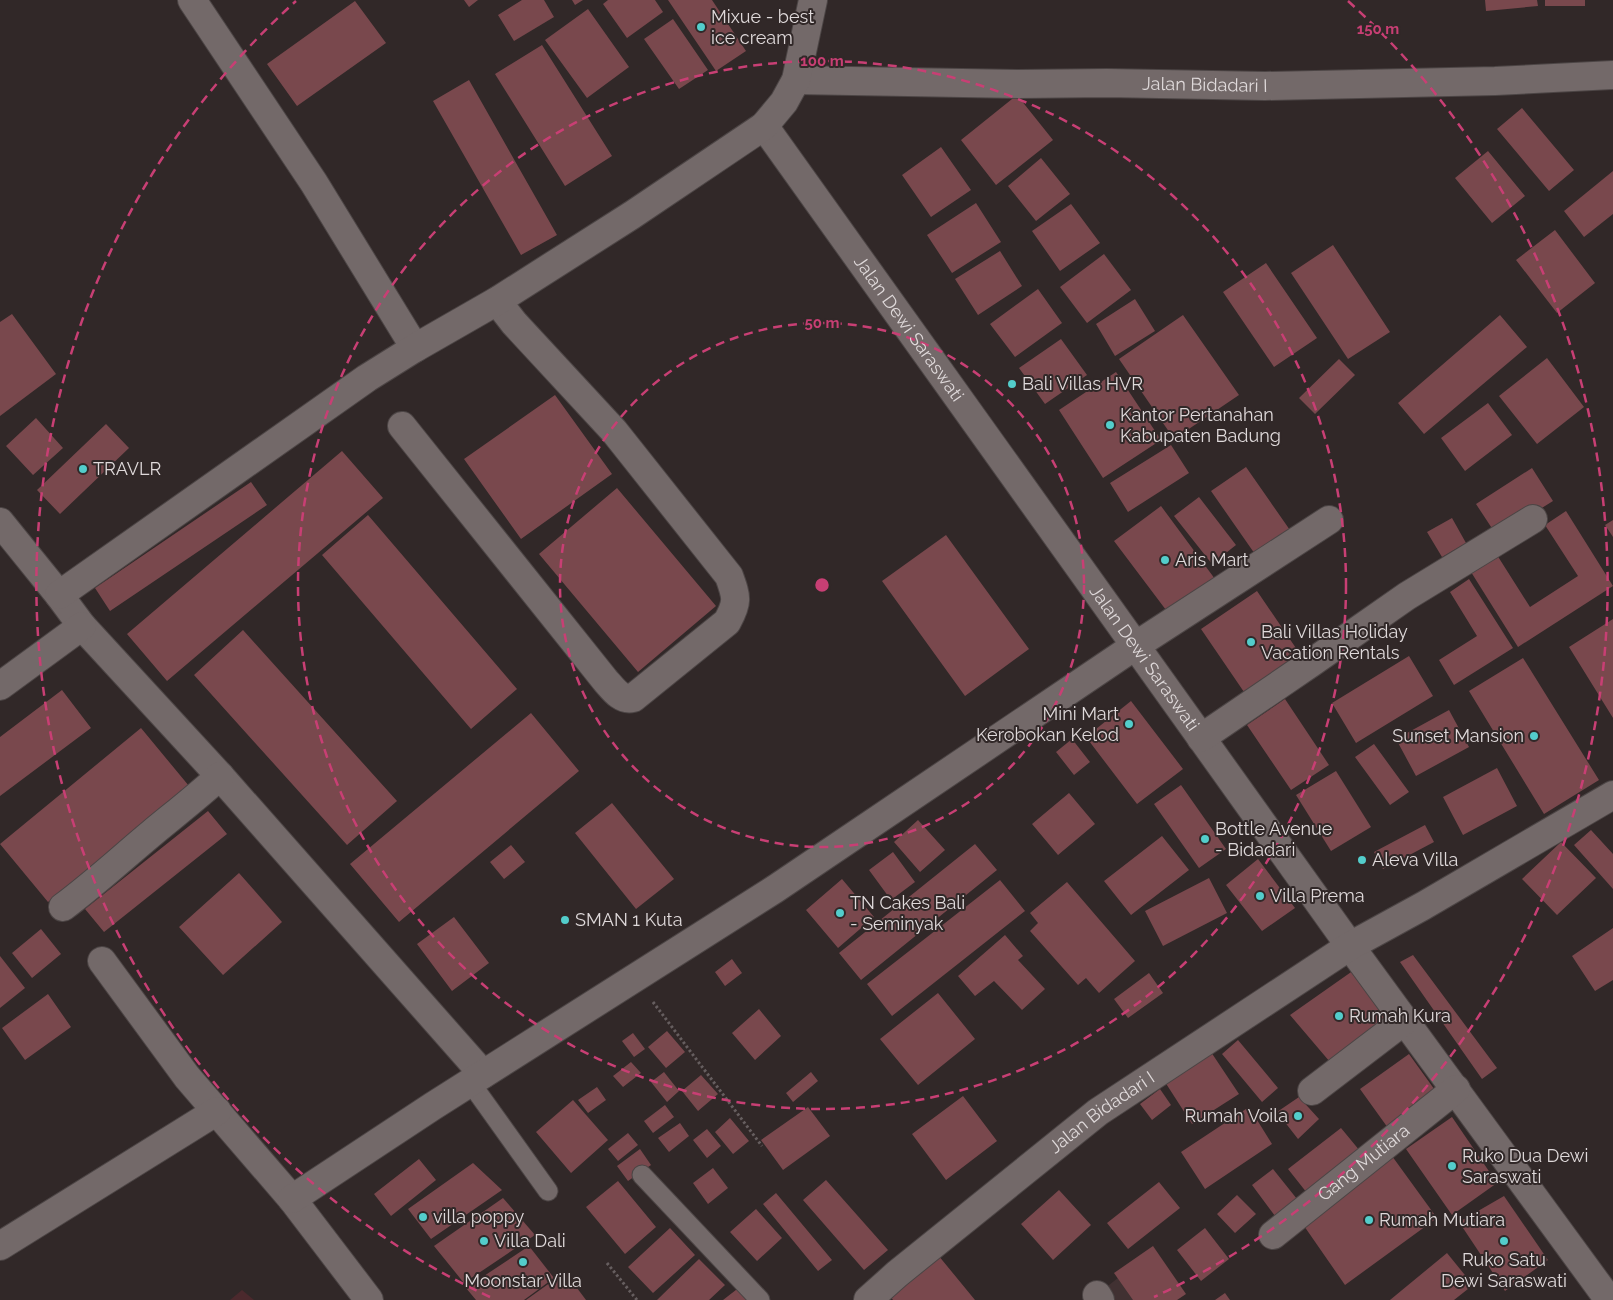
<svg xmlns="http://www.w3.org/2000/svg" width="1613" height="1300" font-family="Raleway,sans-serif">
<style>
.built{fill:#413132}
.green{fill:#4b292d}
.building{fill:#79484d}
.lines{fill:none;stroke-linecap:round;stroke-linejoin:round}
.lane-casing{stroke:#4c4545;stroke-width:21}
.street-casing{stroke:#4c4545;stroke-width:30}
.path{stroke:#665e5f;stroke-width:3;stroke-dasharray:2.5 2.5;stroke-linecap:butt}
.lane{stroke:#736969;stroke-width:19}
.street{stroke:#736969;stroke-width:28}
.ring{fill:none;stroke:#c83f74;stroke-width:2.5;stroke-dasharray:9 6}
.poi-dot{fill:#53cdcb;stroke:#312828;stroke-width:2}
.labels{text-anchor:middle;stroke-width:4;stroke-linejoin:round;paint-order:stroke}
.poi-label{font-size:18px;fill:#dfd9da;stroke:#312828;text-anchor:start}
.street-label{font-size:18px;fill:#dfd9da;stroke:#312828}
.centre{fill:#c83f74;stroke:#312828;stroke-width:2.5}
.ring-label{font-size:15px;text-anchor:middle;font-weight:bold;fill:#c83f74;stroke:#312828;stroke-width:4;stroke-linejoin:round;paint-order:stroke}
</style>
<rect width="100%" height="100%" fill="#312828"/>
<path class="built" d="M1142 1259 1167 1300H1090Z"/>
<path class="green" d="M242 1290 254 1300H230Z"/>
<path class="building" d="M464 0H478L469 7Z
M522 0H544L554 17 514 41 498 15Z
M572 0H583L575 5Z
M608 0H655L663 12 627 38 603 4Z
M668 0H712L746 51 716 71Z
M1485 0H1537L1538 6 1486 11Z
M1545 0H1585V6H1545Z
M355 1 386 43 297 106 267 64Z
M588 9 629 67 587 98 545 40Z
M673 19 708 70 679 89 644 39Z
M542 45 612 156 565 186 495 74Z
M469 80 557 235 521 255 433 101Z
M1017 95 1053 140 996 185 961 140Z
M1522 108 1574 170 1549 191 1497 129Z
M941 147 971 190 931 217 902 175Z
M1488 151 1525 196 1492 223 1455 178Z
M1041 158 1070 194 1036 221 1008 186Z
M1613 171V214L1584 237 1564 211Z
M976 203 1001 242 952 273 927 235Z
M1071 204 1100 243 1060 271 1032 231Z
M1555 230 1595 283 1557 313 1516 260Z
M1333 245 1390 332 1348 359 1291 273Z
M1000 251 1022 286 978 315 955 279Z
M1104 254 1131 290 1087 323 1060 287Z
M1266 263 1317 338 1274 367 1223 292Z
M1038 289 1062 323 1015 357 990 324Z
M1135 299 1155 331 1115 356 1096 324Z
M12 314 56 374 0 416V322Z
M1183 315 1239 395 1174 439 1119 359Z
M1500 315 1527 347 1424 434 1398 403Z
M1061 339 1087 375 1045 404 1019 368Z
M1547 358 1584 407 1537 444 1499 396Z
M1339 359 1355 375 1315 414 1299 398Z
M1116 372 1161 440 1103 478 1059 410Z
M555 395 612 474 521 539 464 459Z
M1488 403 1512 435 1465 471 1441 438Z
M36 418 63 448 33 475 6 446Z
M106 424 129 448 60 514 37 490Z
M1171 445 1189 473 1128 512 1110 483Z
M342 451 383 498 167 681 127 634Z
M1246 467 1292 533 1257 557 1211 491Z
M1532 468 1553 501 1497 536 1476 504Z
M251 482 267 505 110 611 95 588Z
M617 488 716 606 638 672 539 554Z
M1199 497 1236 545 1212 564 1174 516Z
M1161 506 1215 579 1169 614 1114 541Z
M1566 511 1613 586 1518 647 1471 572 1497 555 1530 607 1578 576 1545 525Z
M368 515 517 689 471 729 322 555Z
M1452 518 1466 543 1442 557 1427 532Z
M1613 520V537L1605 525Z
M946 535 1029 649 965 696 882 581Z
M1469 579 1513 648 1454 685 1439 660 1477 636 1450 592Z
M1257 591 1300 654 1244 692 1201 629Z
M1613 619V718L1569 647Z
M243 630 397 801 347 845 194 675Z
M1409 656 1433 696 1356 743 1332 703Z
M1523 658 1599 780 1544 814 1469 691Z
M62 690 91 728 0 796V737Z
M1285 699 1329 765 1291 790 1247 725Z
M1131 701 1183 769 1137 804 1086 737Z
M1449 710 1469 747 1416 776 1396 739Z
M531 713 579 771 399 922 350 864Z
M141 728 189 786 48 902 0 844Z
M1072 739 1090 762 1074 775 1056 752Z
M1374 744 1409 792 1390 805 1355 757Z
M1497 768 1517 806 1463 835 1443 797Z
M1336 771 1371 827 1331 851 1296 795Z
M1181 785 1226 849 1199 868 1154 804Z
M1069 793 1095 824 1058 855 1032 824Z
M612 803 674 879 636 909 575 833Z
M208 811 227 834 104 932 85 909Z
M918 820 945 850 920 872 894 842Z
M1425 825 1434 842 1383 869 1374 852Z
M1591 830 1613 854V889L1574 845Z
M1162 836 1189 870 1131 915 1104 881Z
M1561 842 1596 878 1557 915 1522 879Z
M975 844 997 870 861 980 839 953Z
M511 845 525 862 504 879 490 862Z
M893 852 915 882 891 900 869 870Z
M1258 859 1295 908 1262 931 1226 885Z
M239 873 282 922 223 975 179 927Z
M1209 878 1227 913 1163 946 1145 911Z
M842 879 874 917 838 948 806 910Z
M1000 880 1025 911 892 1016 867 984Z
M1067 882 1135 961 1099 993 1086 978 1078 985 1030 931 1038 923 1030 913Z
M454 917 489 963 452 991 417 944Z
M1613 928V980L1595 991 1572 956Z
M41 929 61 954 32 978 12 953Z
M1005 935 1023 956 1018 960 1045 989 1022 1010 994 981 975 996 958 976Z
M1413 955 1497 1068 1482 1079 1400 962Z
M0 956 25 988 0 1008Z
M732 959 742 973 725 986 715 972Z
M1354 970 1388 1018 1330 1062 1290 1015Z
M1149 973 1163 993 1128 1018 1114 999Z
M938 993 975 1039 918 1085 880 1039Z
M48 994 71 1027 25 1060 2 1028Z
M759 1009 781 1036 755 1060 732 1033Z
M667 1031 685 1052 666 1068 648 1047Z
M633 1033 645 1049 634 1057 622 1041Z
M1238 1040 1278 1088 1262 1102 1222 1054Z
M1211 1052 1239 1094 1192 1124 1165 1082Z
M1409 1054 1437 1093 1388 1128 1360 1089Z
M631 1062 641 1073 623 1087 613 1076Z
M664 1072 679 1091 667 1102 651 1082Z
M811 1072 818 1081 793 1102 786 1093Z
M701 1075 718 1094 698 1111 682 1091Z
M597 1087 606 1100 588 1113 578 1100Z
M1160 1089 1171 1105 1152 1120 1140 1104Z
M963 1096 997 1141 946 1180 912 1134Z
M1299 1097 1319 1119 1298 1139 1277 1112Z
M573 1100 608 1140 571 1173 536 1132Z
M665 1105 674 1117 653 1133 644 1121Z
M808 1107 830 1136 783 1170 761 1140Z
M1249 1107 1272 1144 1205 1189 1181 1152Z
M1452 1117 1497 1183 1452 1215 1406 1149Z
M730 1118 749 1141 733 1154 715 1132Z
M680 1123 689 1136 669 1152 658 1138Z
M1341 1128 1360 1151 1307 1193 1288 1169Z
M707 1129 721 1146 707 1158 693 1140Z
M628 1133 638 1145 618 1161 608 1149Z
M640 1149 651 1165 628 1181 617 1166Z
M1392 1156 1437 1218 1345 1285 1302 1223Z
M419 1159 436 1180 391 1216 374 1194Z
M473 1163 502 1190 431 1239 408 1209Z
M713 1168 728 1188 708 1204 693 1183Z
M1273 1169 1297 1199 1275 1216 1252 1185Z
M826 1180 888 1250 864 1270 803 1200Z
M618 1181 656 1227 625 1254 586 1207Z
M1159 1182 1180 1208 1128 1249 1107 1223Z
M1059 1190 1091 1225 1053 1260 1021 1224Z
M776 1193 832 1260 818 1271 763 1204Z
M1237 1195 1256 1214 1235 1233 1217 1214Z
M1504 1196 1548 1260 1505 1291 1459 1222Z
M503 1198 535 1235 464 1283 434 1246Z
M756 1209 782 1238 757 1261 730 1232Z
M670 1228 695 1255 653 1293 628 1267Z
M1205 1228 1229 1259 1201 1281 1177 1250Z
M529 1246 554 1278 524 1300H476L466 1288Z
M1153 1246 1186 1294 1177 1300H1133L1114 1273Z
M1447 1253 1473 1285 1454 1300H1390Z
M938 1255 975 1300H893L889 1295Z
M699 1259 725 1285 709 1300H657Z
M565 1272 586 1300H526Z
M741 1286 752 1300H723Z
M1225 1293 1230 1300H1215Z"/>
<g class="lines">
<g class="lane-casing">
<path id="lane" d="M470 1082 548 1191
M642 1175 760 1300"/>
</g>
<g class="street-casing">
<g id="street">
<path d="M192 0 314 183 415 348"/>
<path id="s1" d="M796 80 1018 84 1107 83 1265 86 1495 81 1613 75"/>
<path id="s2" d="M764 126 1350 946 1609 1300"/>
<path d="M402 426 605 680C613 689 621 701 633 698L727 622C738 602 737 598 729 576L614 431 514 323 497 301"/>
<path d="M0 522 59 595 82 626 220 776 483 1074"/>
<path d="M59 595 367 378 415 348 497 301 632 215 764 126 784 102 796 80 813 0"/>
<path d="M0 686 82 626"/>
<path d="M1201 738 1311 663 1407 596 1533 519"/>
<path d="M63 907C94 884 122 858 152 833 175 814 198 796 220 776"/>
<path d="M102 961 187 1077 292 1199 369 1300"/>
<path d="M1312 1091 1405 1020"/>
<path d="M292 1199 433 1106 775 889 1135 646 1329 520"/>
<path id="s3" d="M1273 1235 1456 1089"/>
<path d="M0 1246 217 1111"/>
<path d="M1097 1295 1100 1300"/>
<path id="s4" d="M868 1300 897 1274 1098 1112 1350 946 1423 906 1613 795"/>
</g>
</g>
<path class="path" d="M653 1002 762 1146
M607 1263 637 1300"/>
<use href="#lane" class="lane"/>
<use href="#street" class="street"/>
</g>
<g class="ring">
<circle cx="822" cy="585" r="262"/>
<circle cx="822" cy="585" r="524"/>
<path d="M490 1297A786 786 0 0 1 296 1M1348 1A786 786 0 0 1 1154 1297"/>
</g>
<g class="poi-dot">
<circle cx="701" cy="27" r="5"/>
<circle cx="1012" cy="384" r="5"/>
<circle cx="1110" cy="425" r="5"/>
<circle cx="83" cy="469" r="5"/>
<circle cx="1165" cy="560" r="5"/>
<circle cx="1251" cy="642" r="5"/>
<circle cx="1129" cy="724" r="5"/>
<circle cx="1534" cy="736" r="5"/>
<circle cx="1205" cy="839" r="5"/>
<circle cx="1362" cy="860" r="5"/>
<circle cx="1260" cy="896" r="5"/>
<circle cx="840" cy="913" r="5"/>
<circle cx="565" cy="920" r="5"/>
<circle cx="1339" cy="1016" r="5"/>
<circle cx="1298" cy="1116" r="5"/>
<circle cx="1452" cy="1166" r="5"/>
<circle cx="423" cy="1217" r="5"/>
<circle cx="1369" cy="1220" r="5"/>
<circle cx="484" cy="1241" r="5"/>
<circle cx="1504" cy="1241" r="5"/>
<circle cx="523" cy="1262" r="5"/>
</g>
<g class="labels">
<g class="poi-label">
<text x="711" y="23">Mixue - best<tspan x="711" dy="21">ice cream</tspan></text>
<text x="1022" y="390">Bali Villas HVR</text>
<text x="1120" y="421">Kantor Pertanahan<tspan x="1120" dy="21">Kabupaten Badung</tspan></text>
<text x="93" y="475">TRAVLR</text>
<text x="1175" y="566">Aris Mart</text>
<text x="1261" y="638">Bali Villas Holiday<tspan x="1261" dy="21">Vacation Rentals</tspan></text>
<text x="1119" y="720" text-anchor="end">Mini Mart<tspan x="1119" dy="21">Kerobokan Kelod</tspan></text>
<text x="1524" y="742" text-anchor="end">Sunset Mansion</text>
<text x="1215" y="835">Bottle Avenue<tspan x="1215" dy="21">- Bidadari</tspan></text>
<text x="1372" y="866">Aleva Villa</text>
<text x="1270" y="902">Villa Prema</text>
<text x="850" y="909">TN Cakes Bali<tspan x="850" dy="21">- Seminyak</tspan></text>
<text x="575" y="926">SMAN 1 Kuta</text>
<text x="1349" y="1022">Rumah Kura</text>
<text x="1288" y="1122" text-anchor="end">Rumah Voila</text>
<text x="1462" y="1162">Ruko Dua Dewi<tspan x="1462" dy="21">Saraswati</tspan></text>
<text x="433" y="1223">villa poppy</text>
<text x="1379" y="1226">Rumah Mutiara</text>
<text x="494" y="1247">Villa Dali</text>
<text x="1504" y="1266" text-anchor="middle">Ruko Satu<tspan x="1504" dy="21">Dewi Saraswati</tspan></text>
<text x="523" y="1287" text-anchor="middle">Moonstar Villa</text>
</g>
<g class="street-label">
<text dy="6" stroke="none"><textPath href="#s1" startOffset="409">Jalan Bidadari I</textPath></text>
<text dy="6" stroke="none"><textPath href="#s2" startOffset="249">Jalan Dewi Saraswati</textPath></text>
<text dy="6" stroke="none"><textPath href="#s2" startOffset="654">Jalan Dewi Saraswati</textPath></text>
<text dy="6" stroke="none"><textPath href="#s4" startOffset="300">Jalan Bidadari I</textPath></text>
<text dy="6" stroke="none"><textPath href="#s3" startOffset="116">Gang Mutiara</textPath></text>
</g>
</g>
<circle cx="822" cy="585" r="8" class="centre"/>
<g class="ring-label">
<text x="1378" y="34">150 m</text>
<text x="822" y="66">100 m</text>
<text x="822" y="328">50 m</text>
</g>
</svg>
